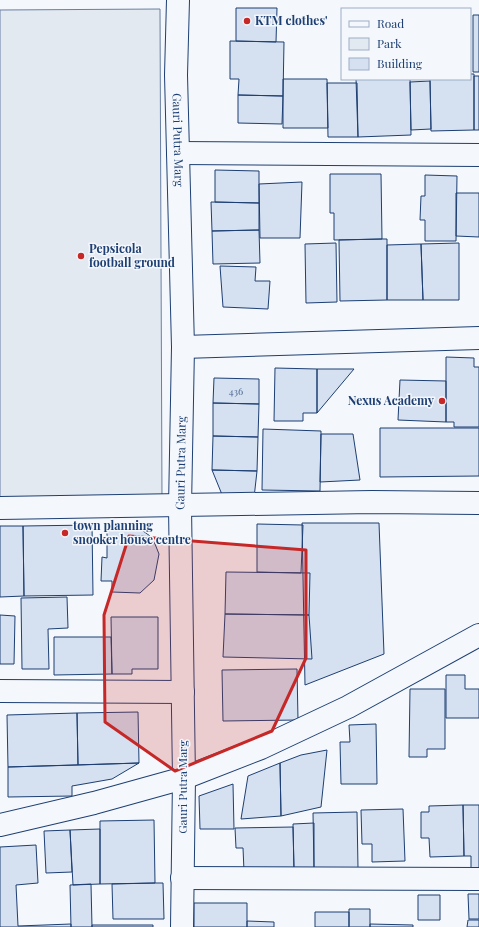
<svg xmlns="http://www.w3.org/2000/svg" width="479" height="927" font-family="'Playfair Display',serif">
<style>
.green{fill:#e3e9f0;stroke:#687fa3}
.building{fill:#d5e0f0;stroke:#1d3f73}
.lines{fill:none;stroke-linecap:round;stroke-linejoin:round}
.minor-casing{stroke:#1d3f73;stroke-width:24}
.secondary-casing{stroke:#1d3f73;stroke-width:24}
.minor{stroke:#f4f7fb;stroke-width:22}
.secondary{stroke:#f4f7fb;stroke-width:22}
.marked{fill:#c62828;fill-opacity:0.2;stroke:#c62828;stroke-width:3;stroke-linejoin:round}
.poi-dot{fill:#c62828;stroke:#f4f7fb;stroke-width:1.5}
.labels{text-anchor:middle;stroke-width:3;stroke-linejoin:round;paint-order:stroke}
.number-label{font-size:10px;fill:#4b6792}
.poi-label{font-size:12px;font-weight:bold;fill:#1d3f73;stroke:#f4f7fb;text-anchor:start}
.street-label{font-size:12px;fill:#1d3f73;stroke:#f4f7fb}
</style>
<rect width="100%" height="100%" fill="#f4f7fb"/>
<path class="green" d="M160 9 162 501 0 502V10Z"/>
<path class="building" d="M236 8H277L276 42 236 41Z
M473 15H479V72H473Z
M230 41 284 42 283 96 238 95 239 79H230Z
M470 74H474V130L431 131 430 79H470Z
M474 76H479V130H474Z
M283 79H327L328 128H283Z
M356 79H410L411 135 358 137Z
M430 81 431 129 411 130 410 82Z
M327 83H357L358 137H328Z
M238 95 283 96 282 124 238 123Z
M215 170 259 171V203L215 202Z
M330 174H381L382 239 334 240V213H330Z
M425 175 457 176 456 241H425V220H420L421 196H425Z
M302 182 300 238H260L259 184Z
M456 193H479V237L456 236Z
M211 202 259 203V230L212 231Z
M259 230 260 263 213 264 212 231Z
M382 239H387V300L340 301 339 240Z
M336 243 337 302 306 303 305 244Z
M459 243V300H423L421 244Z
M421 244 423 300H387V245Z
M220 266 256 267 255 281H270L268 309 223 307Z
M446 357 474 358V367H479V427H454V422H446Z
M275 368 317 369V413H303V421H274Z
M317 369H354L317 413Z
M214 378 259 379V404L213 403Z
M400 380 446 381V422L398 420Z
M213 403 259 404 258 437 213 436Z
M380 428H479V476L380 477Z
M263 429 321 431 320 491 262 490Z
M321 434H353L360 480 320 482Z
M213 436 258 437 257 471 212 470Z
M212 470 257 471 254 498 223 497Z
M302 523H379L384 654 305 685Z
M257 524 303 525 301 573 257 572Z
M92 525 93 595 24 596 23 526Z
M0 526H23L24 596 0 597Z
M107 527 139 528 150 536 155 544 159 554 154 580 140 593 112 592V581H101L102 557 107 558Z
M226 572 310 573 309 615 225 614Z
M67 597 68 628 48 629 49 669H22L21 598Z
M225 614 309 615 312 659 223 657Z
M0 615 15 616 14 664H0Z
M111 617H158V669H132V674H112Z
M54 637H111L112 674 54 675Z
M297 669 298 720 223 721 222 670Z
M446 675H465V689H479V718H446Z
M410 689H445V749H427V757H409Z
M138 712 139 763 78 765 77 713Z
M77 713 78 765 8 767 7 715Z
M376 724 377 784H341L340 742H350L349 725Z
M327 750 321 807 281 816 280 763 301 755Z
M139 763 112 779 72 786V796L8 797V767Z
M280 763 281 816 241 819 248 776Z
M233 784 234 829H200L199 796Z
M463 805 464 856 430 857 429 838H421V812H429V806Z
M463 805H479V873H471V856H464Z
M403 809 405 861 372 862V844H362L361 810Z
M357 812 358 868 314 869 313 813Z
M154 820 155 883 100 884V821Z
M314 823V869L294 870 293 824Z
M293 827 294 870 244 871 243 848H236L235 828Z
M100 829V884L73 885 70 830Z
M70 830 72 872 46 873 44 831Z
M36 845 38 883 16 885 18 926 71 924V927H0V847Z
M155 883H163L164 919H113L112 884Z
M91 884 92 927H71L70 885Z
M468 894H479V919H469Z
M418 895H440V920H418Z
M194 903H247V927H194Z
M349 909H370V927H349Z
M315 912H349V927H315Z
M468 920H479V927H467Z
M247 921 274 922V927H247Z
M370 924 413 925V927H370Z
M92 925H153V927H92Z"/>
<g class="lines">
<g class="minor-casing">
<g id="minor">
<path id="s1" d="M178 0 176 75 183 347 180 507 184 778 182 927"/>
<path d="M178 153 479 155"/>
<path d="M183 347 479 338"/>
<path d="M0 508 372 502 479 503"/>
<path d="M0 691 183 692"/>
<path d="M182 878 479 879"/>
</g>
</g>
<g class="secondary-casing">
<path id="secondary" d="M0 825 94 803 184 778 261 748 348 707 479 635"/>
</g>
<use href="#minor" class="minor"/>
<use href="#secondary" class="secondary"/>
</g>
<path class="marked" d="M129 536 306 550V658L272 731 175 771 105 722 104 615Z"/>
<g class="poi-dot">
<circle cx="247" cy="21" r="4"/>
<circle cx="81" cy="256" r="4"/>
<circle cx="442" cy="401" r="4"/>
<circle cx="65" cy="533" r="4"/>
</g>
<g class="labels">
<g class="number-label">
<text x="236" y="395">436</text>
</g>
<g class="poi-label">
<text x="255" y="25">KTM clothes'</text>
<text x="89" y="253">Pepsicola<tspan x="89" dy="14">football ground</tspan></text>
<text x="434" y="405" text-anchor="end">Nexus Academy</text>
<text x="73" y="530">town planning<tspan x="73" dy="14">snooker house centre</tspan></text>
</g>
<g class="street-label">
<text dy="4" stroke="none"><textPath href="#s1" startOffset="140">Gauri Putra Marg</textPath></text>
<text transform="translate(181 463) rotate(-89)" y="4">Gauri Putra Marg</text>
<text transform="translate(183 787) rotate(-90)" y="4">Gauri Putra Marg</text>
</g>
</g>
<rect x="341" y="8" width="130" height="72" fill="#f4f7fb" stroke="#9eadc5"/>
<rect x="349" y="21" width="20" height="6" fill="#f4f7fb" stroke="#9eadc5"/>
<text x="377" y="28" font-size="12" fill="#1d3f73">Road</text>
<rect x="349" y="38" width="20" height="12" fill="#e3e9f0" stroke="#9eadc5"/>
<text x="377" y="48" font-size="12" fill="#1d3f73">Park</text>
<rect x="349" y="58" width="20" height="12" fill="#d5e0f0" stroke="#9eadc5"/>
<text x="377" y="68" font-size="12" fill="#1d3f73">Building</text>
</svg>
